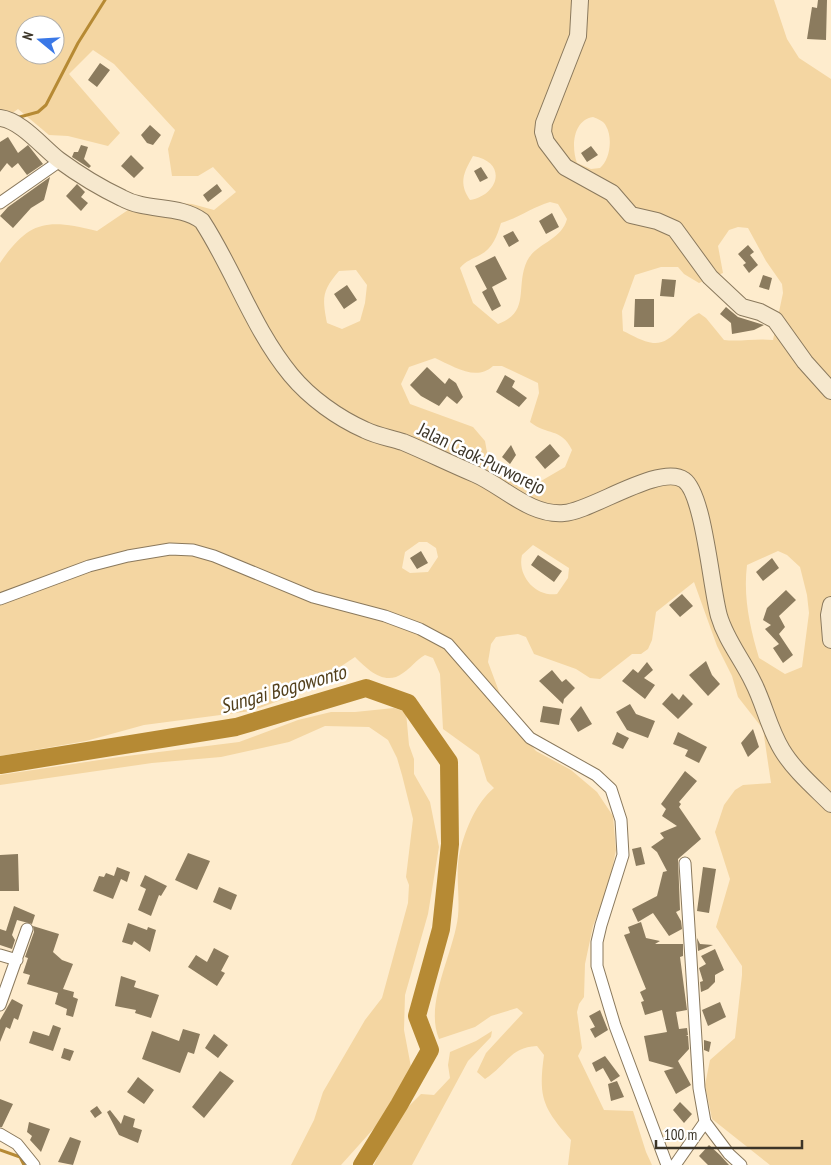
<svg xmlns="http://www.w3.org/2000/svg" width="831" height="1165" font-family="'PT Sans Narrow',sans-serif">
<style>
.green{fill:#f4d6a2;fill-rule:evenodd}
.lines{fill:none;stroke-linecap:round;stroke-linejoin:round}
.stream{stroke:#b68a34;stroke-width:3}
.river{stroke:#b68a34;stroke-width:18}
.building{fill:#8b7b5e}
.street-casing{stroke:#8a795d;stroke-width:13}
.secondary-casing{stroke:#8a795d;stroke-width:18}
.street{stroke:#fff;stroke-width:11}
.secondary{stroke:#f6e8ce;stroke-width:16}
.labels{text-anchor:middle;stroke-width:5;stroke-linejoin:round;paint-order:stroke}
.street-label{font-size:19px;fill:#3c3528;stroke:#fff}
.water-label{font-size:20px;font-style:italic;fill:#53401c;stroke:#fff}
</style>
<rect width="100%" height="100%" fill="#feeccd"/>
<path class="green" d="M0 0H774L787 39 799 58 831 79V1165H770L712 1119 705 1085 710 1060 735 1038 742 975V966L716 927 730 879 715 832 724 805 735 790 743 785 771 783 763 729 738 697 732 676 717 646 694 582 656 612 652 640 648 649 641 654H632L600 679 590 678 576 669 534 654 526 637 518 634 496 637 491 644 488 662 510 721 536 751 571 770 597 792 613 816 616 850 609 884 593 926 585 964 584 997 579 1004 577 1012 582 1048 578 1056 604 1110 633 1111 646 1152 652 1165H568L571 1140C543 1108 538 1098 544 1055L537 1046C510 1047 507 1065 485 1079L477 1072 486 1053 523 1013 517 1008 491 1016 475 1027 439 1039C424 1003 454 953 458 916 460 895 455 871 460 851 466 828 476 803 494 788L487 781 479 755 443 729 440 674 433 658 425 655C416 660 411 668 403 673 385 687 367 669 355 657L340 667 324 684 251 711 144 725 86 741 0 756V263C30 219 48 219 97 231L128 210 167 202 192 204 214 210 236 192 213 167 198 176H172L168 149 175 130 114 64 93 50 69 74 120 133 108 146 68 136 49 135 18 109 0 122ZM25 25H55V55H25ZM593 117C598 119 604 121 606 126 613 138 610 160 600 168L591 169 577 163C571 147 573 120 593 117ZM473 156C508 162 499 195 470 200 458 183 464 172 473 156ZM550 202 558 204 567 219C561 241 536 243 527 261 515 287 531 312 498 324L473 303 460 268C466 261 472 259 480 255 493 248 497 236 501 223 518 218 533 207 550 202ZM738 227 748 228 766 261 782 284 783 293 773 340C756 338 740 342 724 340L706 318 699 313C682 320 673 345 653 343 643 342 632 335 623 331L622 311 635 275 661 267H678L684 274 699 283 723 273 718 246 729 230ZM356 270 367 285 365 303 360 321 342 329 327 323C322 297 322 291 339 271ZM435 358C453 366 476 382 493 366H502L538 383 539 393 530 422C547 436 561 427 572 450L565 467 541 481 502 473 488 458 485 441 473 427 410 404 401 384 409 367ZM419 542H427L436 548 438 557 428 572 410 573 402 568 405 552ZM533 545 569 568 568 578 557 594C535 597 517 575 522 555ZM778 551 787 555 800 567 807 595 809 613 802 667 785 674 759 658C750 628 743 597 747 565Z
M394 708 406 712 409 745 414 759V774L430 802 439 847 428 914 405 995 404 1030 411 1067 398 1096 385 1116 341 1165H291L314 1120 323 1092 365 1020 382 998 408 903 409 885 406 877 413 819 402 775 397 758 388 740 369 727 325 726 289 742 221 757 152 763 0 785V775L119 757 239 742 298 720 331 712H355Z
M492 1031 491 1037 468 1061 412 1165H374L395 1120 421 1094 434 1095 450 1078 448 1065 450 1052 476 1041Z"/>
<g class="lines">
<path class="stream" d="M16 118 38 112 46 105 78 43 105 0
M0 1150 20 1157 24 1165"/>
<path class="river" d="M0 765 236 727 366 688 408 703 449 762 450 844 441 929 417 1016 430 1050 399 1105 362 1165"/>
</g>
<path class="building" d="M818 0H827L826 40 807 39 812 7 817 8Z
M100 63 110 70 97 87 88 80Z
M150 125 161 135 153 145 147 143 141 135Z
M8 137 18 153 28 145 43 164 27 175 18 163 12 168 7 163 0 172V142Z
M81 145 88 147 84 159 91 166 89 168 72 157 74 152H78Z
M591 146 598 155 587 162 581 153Z
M131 155 144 168 134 178 121 166Z
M481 167 488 178 480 182 474 171Z
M50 177 44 200 31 208 13 228 0 216 8 207Z
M77 184 85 192 81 197 88 203 81 211 66 196Z
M217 184 222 191 208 202 203 195Z
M552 213 559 227 546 234 539 221Z
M513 231 519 241 509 247 503 236Z
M748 245 754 252 750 255 758 265 749 273 743 265 746 263 738 254Z
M495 256 507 279 492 287 501 306 492 311 482 292 487 289 475 266Z
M763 275 772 278 769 290 759 287Z
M662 279 676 280 674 297 660 296Z
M347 285 357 300 344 309 334 294Z
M635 299H654V327H634Z
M726 307 738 317 764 325 754 330 732 334 731 323 720 314Z
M427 367 445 384 449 378 456 383 463 397 457 404 447 396 439 406 421 396 410 385Z
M505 375 515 381 512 387 527 398 519 407 496 392Z
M550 444 560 456 545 469 535 457Z
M511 445 516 455 510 464 502 457Z
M421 551 428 563 417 569 410 558Z
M538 555 562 571 554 582 531 565Z
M772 558 779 568 763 581 756 572Z
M786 590 796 600 779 616 785 627 779 634 793 655 783 663 773 648 779 644 765 629 771 625 763 620 767 608Z
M682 594 693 606 680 617 669 605Z
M706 661 712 675 720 684 708 696 689 675Z
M647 662 653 670 644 678 655 685 645 699 622 681 633 669 638 673Z
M552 670 562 682 566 679 575 688 564 699 563 704 539 681Z
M672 693 679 700 683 694 693 704 678 719 662 704Z
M630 704 636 714 655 721 648 738 627 730 616 712Z
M543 706 562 709 559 725 540 722Z
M581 706 592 724 578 732 570 719Z
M753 729 759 747 748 757 741 743Z
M617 732 629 738 623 749 612 744Z
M678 732 707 747 699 763 685 756 688 750 673 744Z
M685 771 697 781 679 802 681 804 679 807 701 839 678 859 680 910 676 912 681 921 682 929 669 936 653 913 638 922 632 909 657 896 663 872 667 871 657 852 651 847 664 838 660 833 677 826 662 816 666 809 661 804Z
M641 847 645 864 636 866 632 849Z
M188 853 210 861 197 890 175 880Z
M18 854 19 891H0V855Z
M117 867 130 872 127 882 121 879 113 899 93 891 99 876 104 877 106 873 114 876Z
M703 867 716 869 709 913 697 911Z
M145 875 167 886 161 896 159 895 151 916 138 910 146 889 140 886Z
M219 887 237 895 231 910 213 902Z
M14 906 35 915 32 924 17 920 12 935 15 940 12 949 0 945V929L6 931Z
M641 922 646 938 660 941 655 944H683V956L680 957 687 1010 676 1012 679 1029 687 1028 688 1035 686 1036H688L689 1049 678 1061 691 1085 676 1094 664 1071 674 1068 649 1061 644 1036 667 1032 662 1010 645 1015 641 1002 644 1001 640 992 646 989 624 935 630 933 628 927Z
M128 923 147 930 148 927 156 930 150 952 134 941 132 945 122 942Z
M33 926 59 934 53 952 62 960 73 964 63 989 74 992 73 997 78 999 73 1017 66 1015 67 1009 55 1004 58 993 27 984 30 975 23 973 28 958 25 957 34 932Z
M697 938 700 944 713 945 698 951Z
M214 948 229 956 221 971 225 973 217 986 188 967 196 955 207 962Z
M715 949 724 970 715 975V982L708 989 701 992 700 982 703 981 699 968 706 964 701 956Z
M121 976 136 981 134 987 159 995 151 1018 135 1013 136 1010 115 1006Z
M12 999 23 1005 18 1020 14 1018 10 1029 6 1027 0 1042V1020Z
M720 1002 726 1017 708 1026 702 1010Z
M600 1010 608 1030 595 1038 590 1029 595 1027 589 1016Z
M53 1025 61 1028 53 1051 29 1043 33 1031 49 1036Z
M183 1029 200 1034 194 1054 188 1052 180 1073 142 1059 152 1031 179 1041Z
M214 1034 228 1045 218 1058 205 1048Z
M704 1040 711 1042 709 1052 704 1050Z
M64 1048 74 1051 70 1061 61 1058Z
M605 1056 620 1076 611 1082 603 1068 596 1072 592 1063Z
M220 1071 234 1081 204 1118 192 1107Z
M138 1077 154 1090 144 1104 127 1092Z
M617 1081 624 1097 611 1101 608 1084Z
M0 1099 13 1104 2 1127H0Z
M680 1102 692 1114 684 1123 673 1110Z
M97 1106 102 1113 95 1118 90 1111Z
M110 1110 121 1124 124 1115 135 1119 133 1127 142 1130 138 1143 119 1135 107 1112Z
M29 1122 50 1129 41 1152 30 1140 32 1136 27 1132Z
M70 1137 81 1141 73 1165 58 1162Z
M709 1145 720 1155 729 1165H708L699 1156Z"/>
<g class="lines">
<g class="street-casing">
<path id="street" d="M0 203 60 161
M0 599 89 566 128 556 170 549 193 550 214 556 313 597 385 616 420 629 448 644 530 738 596 775 611 789 621 820 623 855 601 925 597 942V966L615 1026 667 1165
M0 955 17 960
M0 1005 27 929
M705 1122 729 1154 741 1165
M0 1134 17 1144 34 1165
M675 1165 705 1122 699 1088 685 863"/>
</g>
<g class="secondary-casing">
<path id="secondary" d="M580 0 578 36 544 123 543 132 546 142 565 167 612 193 631 215 657 221 675 229 710 277 742 307 760 312 775 320 805 362 831 391
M0 118C22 121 42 147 59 160 78 174 101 188 122 198 147 212 179 204 202 221 234 270 253 329 291 375 310 398 338 418 365 430 377 436 391 438 403 442 427 452 451 464 475 474 503 486 530 516 564 513 590 512 660 463 684 480 704 494 711 588 719 616 726 640 742 659 753 682 764 703 769 729 782 750 794 770 814 787 831 804
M831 605 829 615 831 640"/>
</g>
<use href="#street" class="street"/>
<use href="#secondary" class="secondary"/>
</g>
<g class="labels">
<g class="street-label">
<text transform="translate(482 458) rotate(26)" y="7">Jalan Caok-Purworejo</text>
</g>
<g class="water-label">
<text transform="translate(283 689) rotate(-16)" y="7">Sungai Bogowonto</text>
</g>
</g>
<g transform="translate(40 40) rotate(288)"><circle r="24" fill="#ffffff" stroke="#b1aea9"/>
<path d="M0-4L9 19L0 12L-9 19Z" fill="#3a78e7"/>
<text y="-8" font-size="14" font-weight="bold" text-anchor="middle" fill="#3c3528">N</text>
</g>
<path d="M656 1140v8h146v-8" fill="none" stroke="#3c3528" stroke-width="2.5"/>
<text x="664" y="1140" font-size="15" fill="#3c3528" stroke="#ffffff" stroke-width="4" paint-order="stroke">100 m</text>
</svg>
